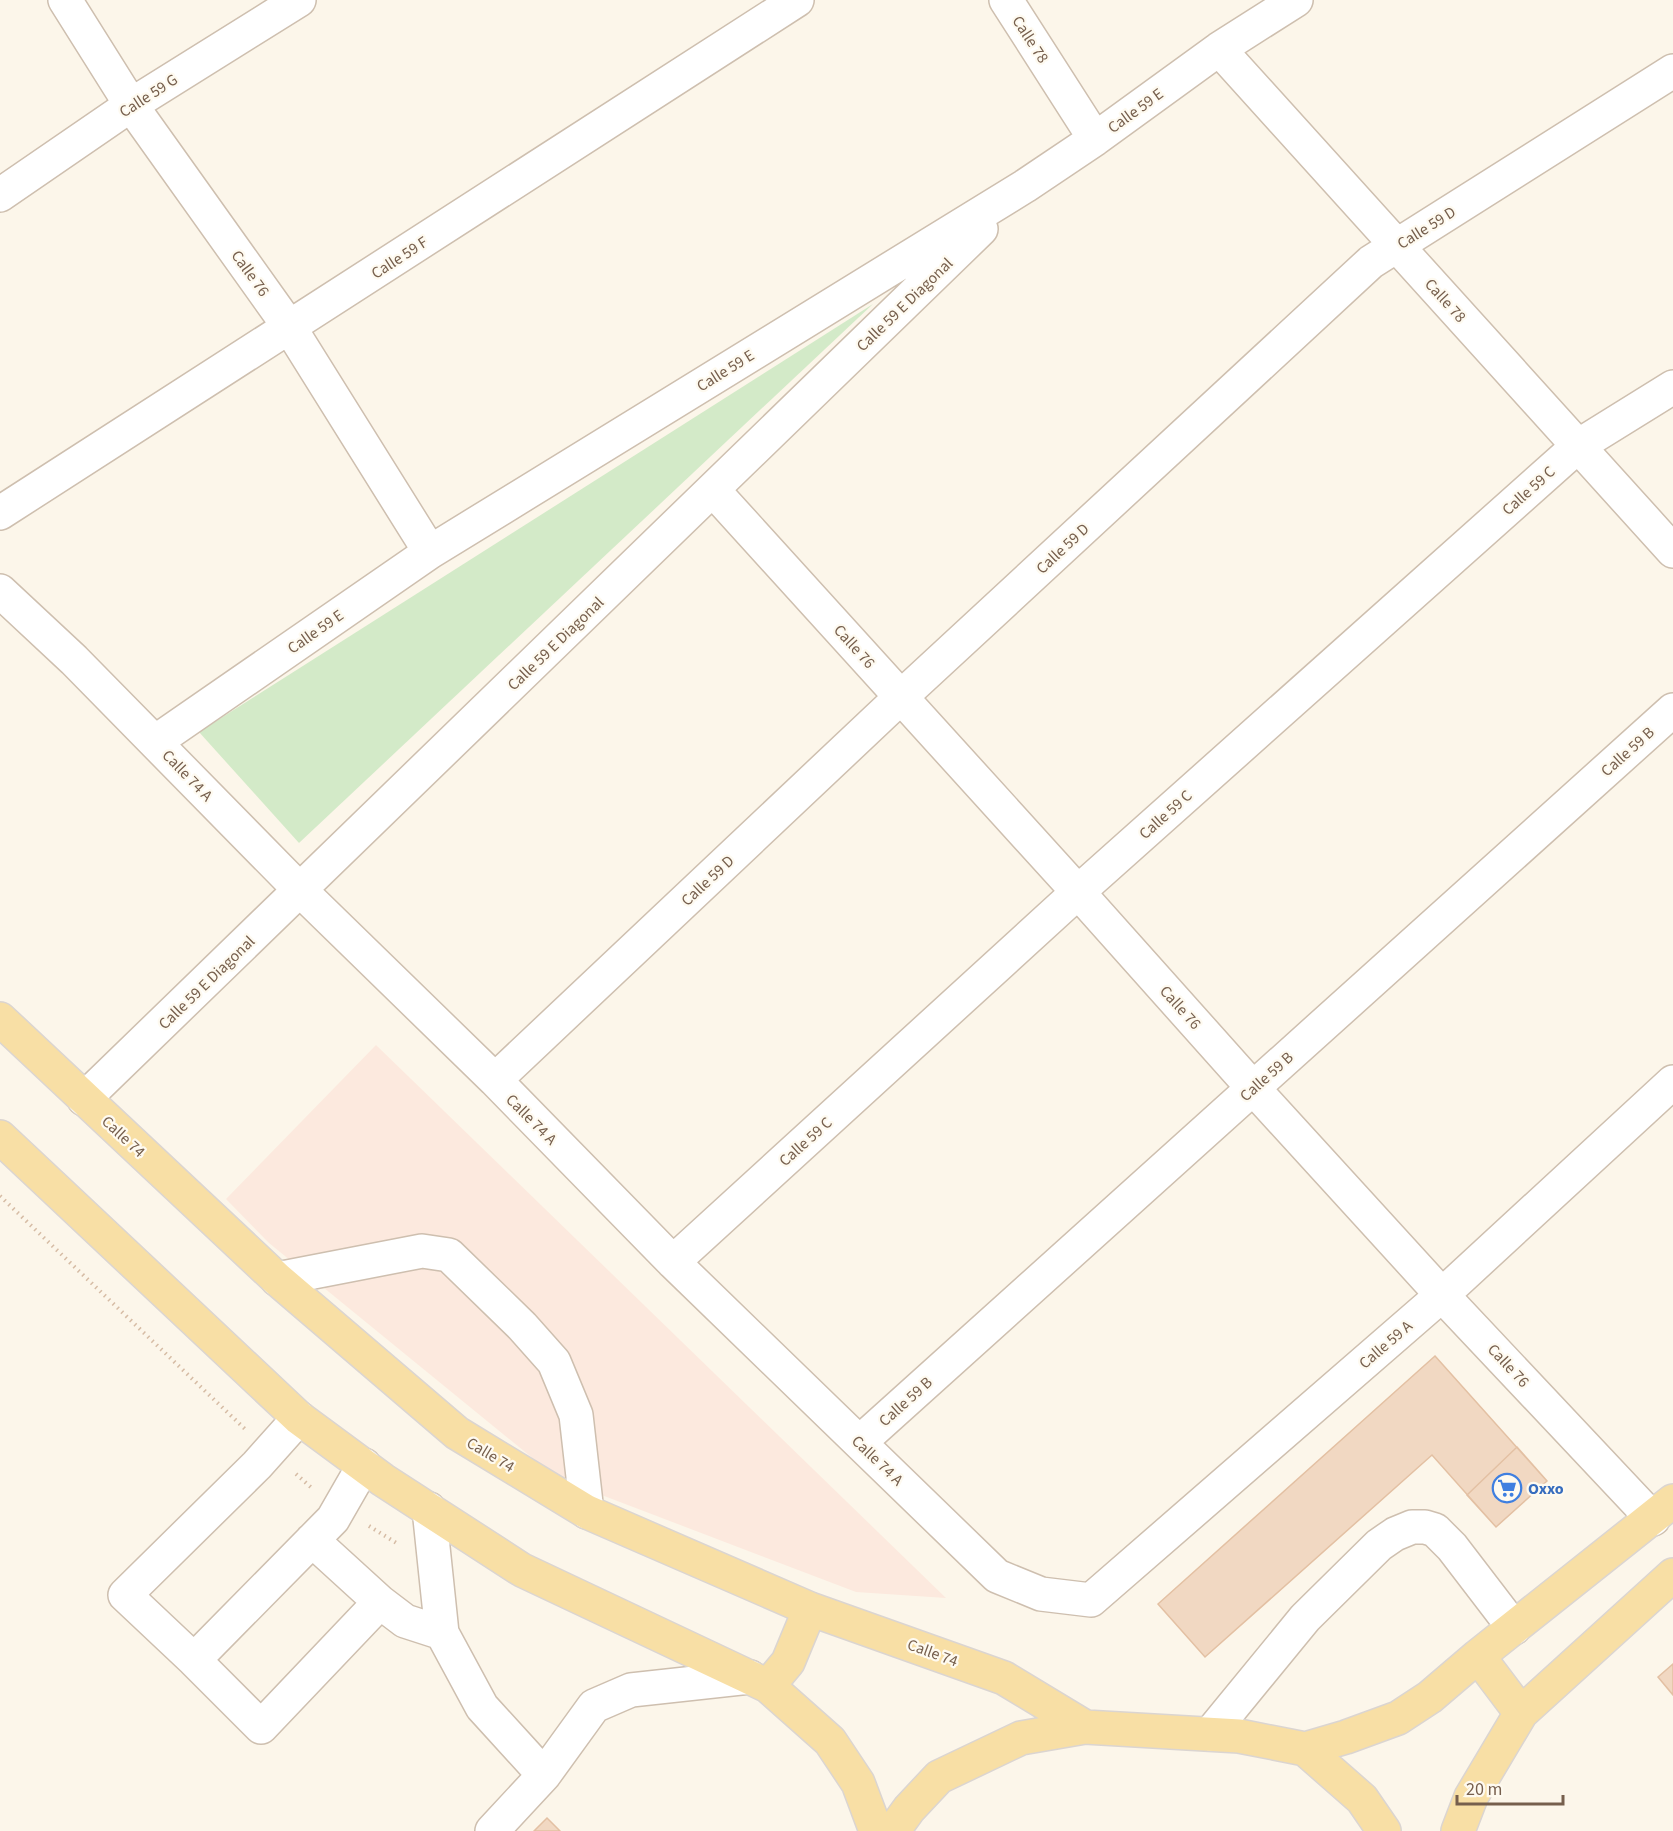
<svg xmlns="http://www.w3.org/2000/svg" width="1673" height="1831" font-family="'Source Sans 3',sans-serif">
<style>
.commercial{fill:#fce9de}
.green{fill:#d3eac8}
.building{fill:#f1d8c2;stroke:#e3c0a3;stroke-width:1.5}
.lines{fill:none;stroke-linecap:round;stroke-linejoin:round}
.minor-casing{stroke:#cebfaf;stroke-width:36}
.major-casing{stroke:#dbd5d1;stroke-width:36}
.path{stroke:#d6bca5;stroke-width:4;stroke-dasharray:1.5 4.5;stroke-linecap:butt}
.minor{stroke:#fff;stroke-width:33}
.major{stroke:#f8dfa5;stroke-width:33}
.labels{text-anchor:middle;stroke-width:4.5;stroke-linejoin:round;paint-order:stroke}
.street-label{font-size:16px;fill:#765f4d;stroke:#fefaf0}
.shop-label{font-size:16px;font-weight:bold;fill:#366cbe;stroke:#fefaf0;text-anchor:start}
</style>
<rect width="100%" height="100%" fill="#fcf6ea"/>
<path class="commercial" d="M376 1045 946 1598 856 1592 557 1478 269 1243 226 1199Z"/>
<path class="green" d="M873 304 299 843 199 732Z"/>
<path class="building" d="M1435 1356 1547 1481 1496 1527 1432 1455 1205 1657 1158 1604Z
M1517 1447 1547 1481 1496 1527 1467 1495Z
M1673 1664V1695L1658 1677Z
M547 1818 560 1831H534Z"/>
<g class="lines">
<g class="minor-casing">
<path id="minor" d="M65 0 131 105 290 328 430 552
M1006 0 1095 139
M1219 49 1673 551
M0 195 131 105 299 0
M713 490 1078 892 1253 1088 1442 1295 1653 1519
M0 513 797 0
M0 591 74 660 301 891 495 1080 673 1262 997 1576 1041 1594 1091 1600 1442 1295 1673 1082
M155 742 430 552 1025 186 1095 139 1219 49 1296 0
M495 1080 902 696 1371 262 1673 71
M84 1099 981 229
M673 1262 1078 892 1578 446 1673 387
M277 1279 422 1251 449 1255 522 1326 554 1362 576 1415 587 1512
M860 1442 1673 710
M364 1465 333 1519 194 1660 261 1727 380 1602 405 1621 442 1633
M429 1509 442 1633 482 1707 544 1775
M312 1540 380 1602
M194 1660 125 1595 257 1465 299 1418
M1210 1734 1305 1618 1379 1545 1395 1534 1412 1527H1425L1435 1530 1452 1547 1514 1628
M492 1831 544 1775 594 1706 631 1690 750 1677"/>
</g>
<g class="major-casing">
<path id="major" d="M0 1019 277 1279 457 1433 587 1512 810 1609 1004 1678 1085 1727
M0 1137 299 1418 383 1480 522 1570 768 1686 830 1741 858 1783 876 1831
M1478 1656 1521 1713
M768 1686 788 1662 810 1609
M1305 1749 1346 1737 1398 1718 1430 1697 1478 1656 1673 1501
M893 1831 909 1809 939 1777 1021 1738 1085 1727 1239 1736 1305 1749 1362 1799 1384 1831
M1458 1831 1471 1797 1521 1713 1673 1575"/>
</g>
<path class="path" d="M0 1196 245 1429
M296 1474 313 1489
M369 1526 398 1544"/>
<use href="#minor" class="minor"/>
<use href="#major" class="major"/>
</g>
<defs>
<g id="supermarket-ring" transform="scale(1.5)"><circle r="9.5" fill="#fefaf0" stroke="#3f7fe0" stroke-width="1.5"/><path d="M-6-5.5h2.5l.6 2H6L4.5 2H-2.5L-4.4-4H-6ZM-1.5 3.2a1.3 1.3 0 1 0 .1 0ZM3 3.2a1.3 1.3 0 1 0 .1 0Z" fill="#3f7fe0"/></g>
</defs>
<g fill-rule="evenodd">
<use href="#supermarket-ring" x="1507" y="1488"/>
</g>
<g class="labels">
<g class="street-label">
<text transform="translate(1031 39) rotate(57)" y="6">Calle 78</text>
<text transform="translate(148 95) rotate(-33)" y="6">Calle 59 G</text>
<text transform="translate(1135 110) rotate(-36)" y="6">Calle 59 E</text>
<text transform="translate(1426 227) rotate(-32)" y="6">Calle 59 D</text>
<text transform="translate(399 257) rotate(-33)" y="6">Calle 59 F</text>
<text transform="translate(251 273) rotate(54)" y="6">Calle 76</text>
<text transform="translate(1446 300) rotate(48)" y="6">Calle 78</text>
<text transform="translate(904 304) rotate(-44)" y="6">Calle 59 E Diagonal</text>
<text transform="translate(725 370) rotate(-32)" y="6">Calle 59 E</text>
<text transform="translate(1528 490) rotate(-42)" y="6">Calle 59 C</text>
<text transform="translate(1062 548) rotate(-43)" y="6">Calle 59 D</text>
<text transform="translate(315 631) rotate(-35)" y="6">Calle 59 E</text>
<text transform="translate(555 643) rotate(-44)" y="6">Calle 59 E Diagonal</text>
<text transform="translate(855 646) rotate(48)" y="6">Calle 76</text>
<text transform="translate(1627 751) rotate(-42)" y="6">Calle 59 B</text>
<text transform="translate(188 775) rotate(46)" y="6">Calle 74 A</text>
<text transform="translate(1165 814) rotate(-42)" y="6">Calle 59 C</text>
<text transform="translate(707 880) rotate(-43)" y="6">Calle 59 D</text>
<text transform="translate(206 982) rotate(-44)" y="6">Calle 59 E Diagonal</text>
<text transform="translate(1181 1007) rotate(48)" y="6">Calle 76</text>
<text transform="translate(1266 1076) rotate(-42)" y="6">Calle 59 B</text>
<text transform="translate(532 1119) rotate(45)" y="6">Calle 74 A</text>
<text transform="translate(124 1136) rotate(43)" y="6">Calle 74</text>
<text transform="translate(805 1141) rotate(-42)" y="6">Calle 59 C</text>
<text transform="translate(1385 1344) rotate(-41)" y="6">Calle 59 A</text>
<text transform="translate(1509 1365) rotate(47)" y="6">Calle 76</text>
<text transform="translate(905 1401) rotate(-42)" y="6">Calle 59 B</text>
<text transform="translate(491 1454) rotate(31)" y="6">Calle 74</text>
<text transform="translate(878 1460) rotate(44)" y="6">Calle 74 A</text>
<text transform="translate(933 1652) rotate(20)" y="6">Calle 74</text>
</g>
<g class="shop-label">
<text x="1528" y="1494">Oxxo</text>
</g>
</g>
<path d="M1457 1795v9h106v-9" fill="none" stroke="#765f4d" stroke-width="3"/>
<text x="1466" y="1795" font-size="18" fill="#765f4d" stroke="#fefaf0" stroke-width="4.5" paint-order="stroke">20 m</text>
</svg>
